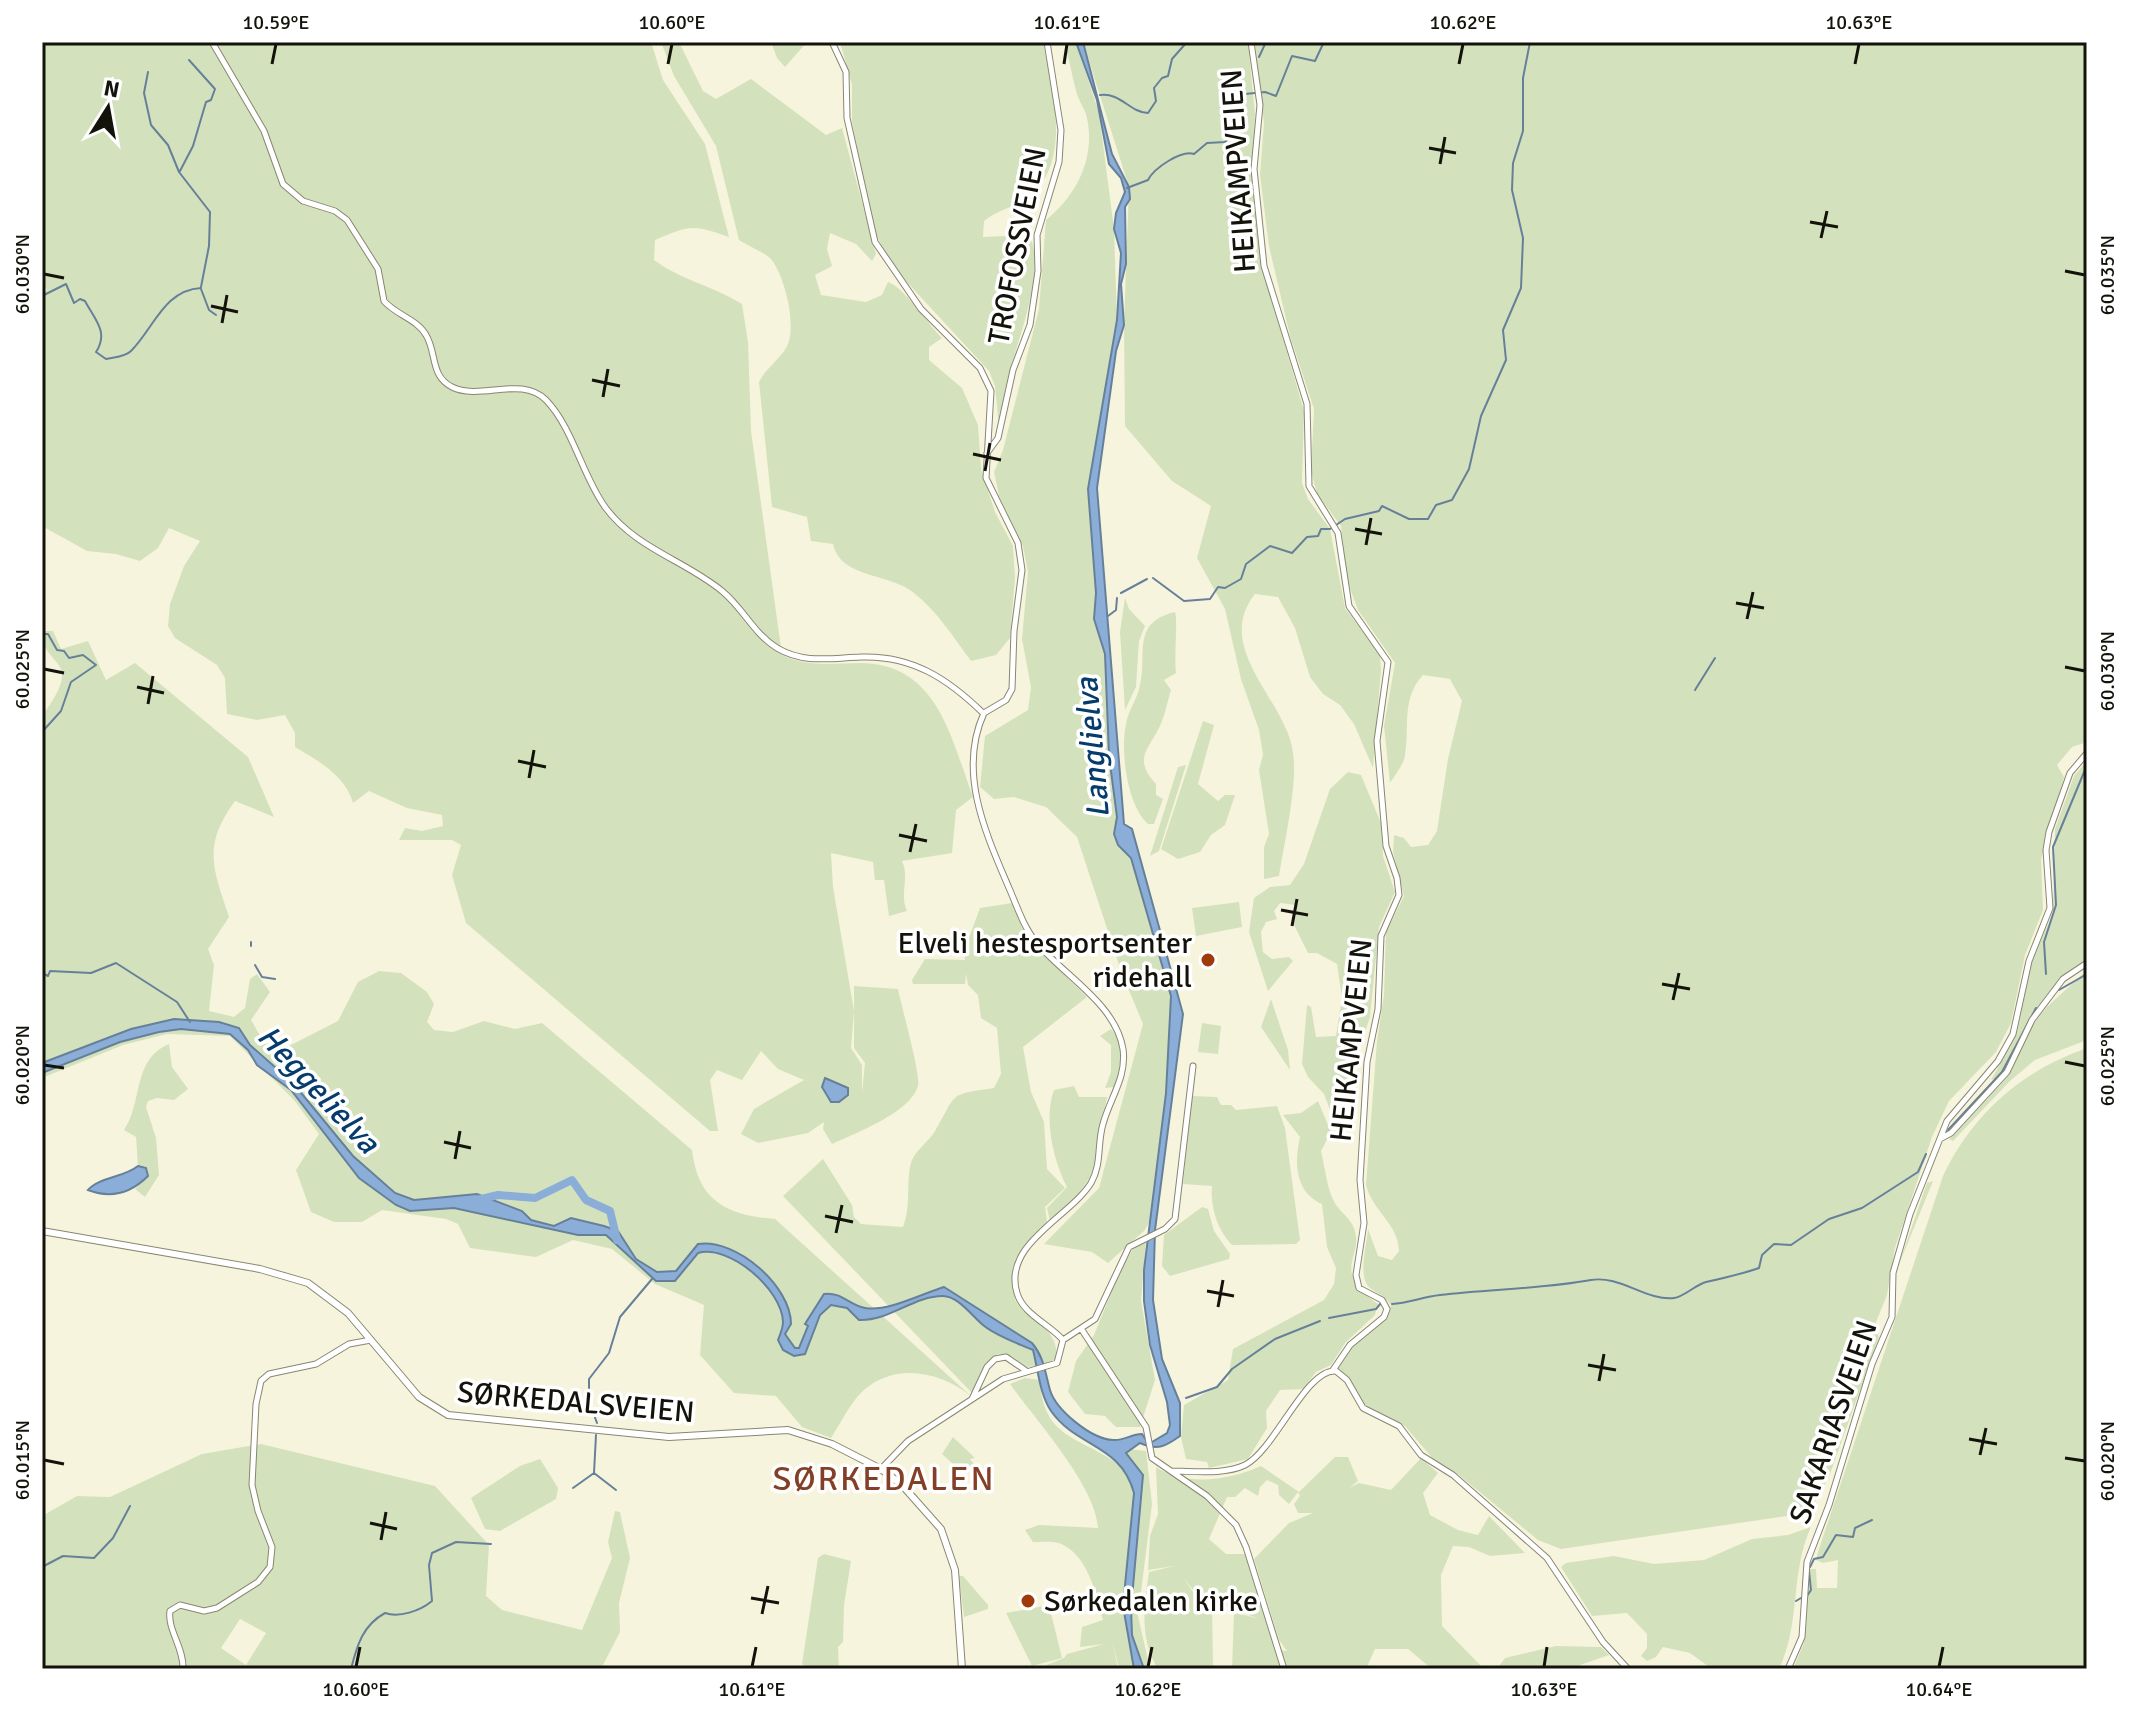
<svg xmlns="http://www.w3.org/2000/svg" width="2129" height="1711" font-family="Signika,sans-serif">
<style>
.green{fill:#d3e2bd;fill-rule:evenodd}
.water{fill:#8baed8;stroke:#67809a;stroke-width:2}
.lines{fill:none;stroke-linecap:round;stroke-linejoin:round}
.stream{stroke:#67809a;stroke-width:2}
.river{stroke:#8baed8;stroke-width:8}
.minor-casing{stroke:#898671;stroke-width:7}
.tertiary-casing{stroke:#898671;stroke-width:8}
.minor{stroke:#fff;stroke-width:5}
.tertiary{stroke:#fff;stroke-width:6}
.ticks{fill:none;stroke:#14130b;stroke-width:3}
.poi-dot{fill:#9f3a0b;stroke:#fff;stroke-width:3}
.labels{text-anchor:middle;stroke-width:7;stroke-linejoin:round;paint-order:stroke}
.street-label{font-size:30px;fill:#14130b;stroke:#fff}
.poi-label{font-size:30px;fill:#14130b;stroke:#fff;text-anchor:end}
.water-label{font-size:32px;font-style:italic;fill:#063b6e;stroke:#fff}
.quarter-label{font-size:34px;letter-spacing:2px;fill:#834027;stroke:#fff}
.neatline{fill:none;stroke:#14130b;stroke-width:3}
.ticks-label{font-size:20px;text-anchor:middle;fill:#14130b}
</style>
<rect width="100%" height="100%" fill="#f7f4dd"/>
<path class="green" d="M42 42H651L663 80 705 144 729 237C692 224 690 225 655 240L654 260C681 280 713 286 742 304L748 342 751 431 782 655C809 668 833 663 861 663 938 664 951 738 973 797L956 810 952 853 902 861C910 878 899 894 907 911L889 916 884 880H875L873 862 831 853 833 887 854 1011 851 1048 862 1065V1093L865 1063 854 1048V986L898 989C901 1005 921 1075 918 1086 911 1112 856 1133 832 1144L823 1129 824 1122 808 1133 758 1143 741 1134 754 1109 804 1080 778 1069 761 1051 742 1080 717 1070 710 1080 718 1131H710L466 923 452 875 461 845 452 840H399L405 828 422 831 443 826 442 815 407 808 369 791 353 803C346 776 317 760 295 747V733L285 715 257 720 227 714 225 678 217 665 175 638 168 626 170 604 184 566 200 541 169 528 158 548 140 561 116 554 87 551 42 526V293L47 290 42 281Z
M661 42H679L703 91 716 99 751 79 826 135 842 128 876 254 872 261 856 244 830 233 827 249 832 266 815 275 821 295 866 302 882 295 888 282C905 288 927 323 942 338L929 347V360L962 388 978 425 981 469 995 512 1013 546 1015 578 1010 638 996 655 971 661C954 638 937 611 914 593 888 572 841 579 833 544L811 541 807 517 772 507 759 382C766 368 779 360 786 348 798 329 785 276 771 259 764 252 748 246 739 240L716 146 674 76Z
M771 42H807L785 67 777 58Z
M840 42H1043C1052 90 1072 156 1032 195 1021 206 1000 208 984 221L983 237 1006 236 1025 228C1050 260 1020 333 1011 367 1005 387 1002 408 999 428L995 386 989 371 905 280 887 257 873 228 852 122V85Z
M1064 42H1076L1099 113 1114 229 1117 320 1088 489 1096 593 1094 619 1105 654 1109 756 1117 817 1114 834 1118 845 1131 858 1171 996 1166 1093 1150 1221 1144 1231 1108 1263 1092 1252 1044 1244 1099 1188 1143 1024 1121 971 1077 837 1046 807 1014 797 994 799 980 787 985 736 1028 710 1031 687 1022 639 1028 572 1023 546 999 496 994 472 1003 450 1039 309 1046 220C1077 195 1097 156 1086 114 1084 108 1080 103 1078 97 1072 79 1070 60 1064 42Z
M1083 42H1248L1255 114 1252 185 1263 269 1304 411 1302 483 1308 499 1330 529 1345 608 1380 655 1381 670 1373 768 1354 724 1340 705 1323 694 1310 677 1295 628 1278 597 1255 594C1212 648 1287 701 1293 753 1298 784 1284 844 1279 876L1264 879V847L1269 834 1259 770 1263 755 1259 730 1241 679 1225 609 1197 558 1211 506 1172 481 1125 426 1124 325 1129 187Z
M1255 42H2087V742L2072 747 2057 765 2064 777 2041 859 2043 910 2025 955 2011 1023 1996 1052 1949 1101 1932 1137 1895 1248 1887 1295 1874 1327 1879 1337 1830 1474 1813 1506 1787 1516 1561 1549 1538 1540 1459 1475 1433 1459 1405 1426 1369 1410 1337 1368 1355 1342 1389 1313 1391 1305C1384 1296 1379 1295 1370 1288 1357 1278 1367 1244 1368 1229L1378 1256 1392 1260 1399 1251C1398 1223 1373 1212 1366 1185L1377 1041 1384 995 1386 932 1404 896 1393 852 1394 835 1404 838 1411 847 1428 845 1437 831 1448 759 1462 701 1450 679 1423 675C1401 699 1410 725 1405 755 1404 764 1395 775 1390 783L1384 726 1395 663 1358 610 1348 583 1341 526 1317 494 1311 470 1314 409 1290 336 1269 246 1260 175 1264 123Z
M1125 598 1129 609 1145 626 1139 641 1136 687 1125 710 1120 632Z
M1175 612C1178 619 1174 657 1176 673L1164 680 1171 690C1167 703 1165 716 1159 728 1148 750 1133 759 1156 784V795L1163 799 1154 824H1148C1127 805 1120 751 1126 724 1128 711 1136 701 1139 689 1149 656 1129 623 1175 612Z
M42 631H53L61 649 88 641 106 680 135 663 248 757 274 817 235 801C202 846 213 868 229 917L208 949 214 965 209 1011 234 1017 245 1008 250 979 257 974 270 992 251 1020 265 1044 289 1046 338 1021 358 982 379 971 401 973 427 992 434 1004 427 1022 434 1030 453 1032 484 1021 515 1029 542 1023 692 1150C698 1201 726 1215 775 1219L971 1396C938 1370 890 1361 858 1396 848 1408 840 1424 831 1438L802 1427 776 1396 734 1393 700 1355 704 1305 655 1284 612 1249 573 1240 536 1257 470 1248 458 1224 446 1219 382 1210 362 1222H334L311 1212 296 1170 319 1134 294 1100 230 1036 167 1034 123 1045 42 1078V716C87 655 42 670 42 631Z
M1203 721 1214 725 1198 784 1218 801 1225 795H1235L1225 825 1211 835 1200 852 1178 859 1161 849Z
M2087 761V962L2053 988 2036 1009 2000 1077 1991 1080 2017 1033 2033 956 2053 914 2055 829 2074 776Z
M1186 765 1159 851 1150 856 1178 767Z
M1348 772 1361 775 1381 823 1383 856 1395 892 1379 927 1370 1017 1335 1123 1324 1094 1308 1077 1302 1064 1307 1005 1311 1007 1316 1037 1336 1036 1342 998 1337 964 1317 953H1308L1294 925 1296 905 1280 903 1274 911 1277 919 1266 922 1261 932 1263 952 1272 959 1289 957 1293 961 1268 991 1249 932 1254 898 1270 887 1290 885 1304 864 1330 789Z
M1239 902 1242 927 1196 936 1192 908Z
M1012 903 1027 938 1087 997 1023 1047 1031 1092 1044 1122 1047 1169 1065 1188 1045 1207 1047 1222C1021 1249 1013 1262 1015 1300 1032 1317 1067 1338 1053 1363L1028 1367 1011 1356 998 1354 986 1364 972 1393 783 1196 823 1159 852 1205 854 1217 861 1224 903 1227C912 1205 905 1178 912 1160 917 1149 929 1141 935 1131 958 1093 946 1095 994 1088L1001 1074 997 1028 981 1018 978 995 968 985 966 974 965 984H913L912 980 925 959 965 960 964 951 980 908Z
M2087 970V1040L2035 1060 2010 1081 1953 1141 1949 1139 2008 1076 2031 1027 2047 1007Z
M1271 999 1288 1050 1290 1070 1261 1027Z
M1202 1023 1221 1026 1218 1054 1198 1052Z
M1111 1029C1127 1045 1120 1068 1114 1087L1105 1088 1111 1072V1045L1100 1036Z
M169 1044 172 1067 188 1089 174 1100 157 1098 148 1101 146 1107 156 1138 159 1175 145 1197 135 1189 148 1176 145 1168 138 1166 136 1137 124 1130C143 1103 132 1059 169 1044Z
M2087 1048V1669H1793L1804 1643 1810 1569H1816L1817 1588H1837L1838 1560 1823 1563 1816 1560 1818 1552 1943 1176C1973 1113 2023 1070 2087 1048Z
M1074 1086 1079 1097H1107L1094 1171 1076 1198 1050 1221 1047 1208 1067 1187C1054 1162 1043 1119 1054 1090Z
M1192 1096 1217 1097 1221 1105H1231L1236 1110 1277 1106 1285 1128 1300 1240 1296 1244 1232 1245C1217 1230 1210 1206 1212 1186L1183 1184Z
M1318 1101 1331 1132 1321 1151C1325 1167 1327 1191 1336 1205 1341 1212 1348 1217 1352 1224 1369 1256 1326 1268 1378 1304L1375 1315 1345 1343 1331 1365 1316 1372 1303 1389 1280 1390 1266 1411 1267 1428 1248 1459 1209 1468 1207 1462 1186 1459 1181 1437 1184 1405 1228 1380 1233 1349 1324 1300 1334 1284 1336 1268 1327 1247 1322 1204C1295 1192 1294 1163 1300 1137L1283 1115 1301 1113Z
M1933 1181 1898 1267 1927 1183Z
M1202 1207 1208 1209 1214 1231 1230 1254 1229 1259 1170 1276 1162 1266 1164 1235Z
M1146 1240 1141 1301 1155 1380 1140 1427H1116L1105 1416 1085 1414 1068 1392 1076 1361 1094 1335 1120 1271 1133 1249Z
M1025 1378 1040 1380C1043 1439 1079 1436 1118 1464L1129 1449 1146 1451 1152 1504 1138 1616 1150 1669H1119L1112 1641 1118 1669H1037L1064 1658 1067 1654 1104 1644 1080 1647 1082 1627 1103 1620C1096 1594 1088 1554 1059 1543 1052 1541 1040 1542 1033 1542L1025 1530 1039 1525 1098 1528C1096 1486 1035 1419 1010 1384Z
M953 1437 975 1458 970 1459 974 1464 964 1474 942 1454Z
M261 1444 435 1486 489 1545 486 1596 502 1610 582 1630 612 1558 608 1542 615 1511 620 1512 630 1558 619 1603 620 1632 601 1669H42V1516L77 1496 110 1497 202 1454ZM240 1619 266 1633 246 1665 221 1648Z
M1335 1457H1348L1358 1481 1349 1488 1359 1483 1391 1490 1421 1458 1438 1473 1423 1493 1430 1515 1458 1530 1478 1535 1489 1516 1525 1553 1490 1556 1469 1547 1453 1546 1441 1575 1442 1626 1484 1669H1432L1408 1649H1375L1366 1669H1232L1234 1612 1259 1619 1196 1594 1183 1577 1195 1595 1212 1605 1213 1669H1158C1139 1639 1144 1605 1149 1572L1174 1566 1148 1570 1150 1536 1158 1514 1156 1467C1186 1487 1230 1480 1261 1466L1299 1492ZM1267 1480 1278 1485 1279 1495 1289 1504 1298 1492 1300 1496 1294 1504 1298 1513H1313L1289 1523 1254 1559 1279 1640 1287 1651 1276 1650 1245 1554H1226L1209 1539 1227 1497H1235L1245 1488 1258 1496 1260 1487Z
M540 1459 558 1488 556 1499 500 1531 485 1529 471 1498 520 1466Z
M1811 1527C1790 1572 1801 1624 1779 1669H1712L1690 1653 1663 1647 1656 1657 1647 1661 1641 1656 1647 1648V1634L1627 1613 1592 1616 1561 1567 1566 1563 1614 1556 1654 1564 1704 1560 1752 1539 1788 1535Z
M824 1554 851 1561 844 1605 843 1642 838 1647 839 1669H809L802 1664 818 1558Z
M959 1576H963L988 1605V1609L964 1617Z
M1049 1605 1062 1658 1032 1666 1006 1613Z
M1556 1646 1601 1647 1609 1655 1580 1665 1579 1669H1497L1505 1658Z"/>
<path class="water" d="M1076 42H1083L1112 154 1129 187 1130 199 1125 207 1126 264 1121 284 1124 325 1116 351 1097 488 1124 824 1132 829 1183 1014 1155 1230 1153 1300 1162 1359 1180 1403V1436C1166 1446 1158 1451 1140 1443L1126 1453 1143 1475 1131 1609 1132 1635 1144 1669H1134L1123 1606 1134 1493C1121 1444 1077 1448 1051 1411 1040 1395 1038 1370 1033 1350 1017 1343 996 1336 983 1325 972 1316 958 1296 943 1296 913 1296 890 1321 859 1320L847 1308 831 1305 820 1315 805 1354 794 1356 783 1350 778 1340C780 1335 783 1328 783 1322 782 1289 729 1244 698 1253L675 1281H656L606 1235H578L454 1208 410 1211 396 1205 359 1178 291 1090 257 1065 248 1050 230 1034 181 1029 159 1032 120 1042 42 1073V1063L131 1029 174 1019 219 1022 239 1028 250 1045 293 1083 353 1156 395 1193 414 1200 477 1194 522 1211 531 1220 554 1226 571 1218 604 1226 618 1231 636 1259 657 1272 676 1271 698 1244C736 1238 791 1286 791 1324L785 1334 795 1348H799L808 1326 805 1324 824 1294C843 1292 848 1305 865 1308 888 1312 921 1294 944 1287L1032 1343C1044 1357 1045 1372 1050 1390 1056 1410 1091 1439 1113 1440 1124 1441 1131 1434 1142 1434L1146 1440 1152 1442 1167 1433 1170 1425 1167 1402 1150 1345 1144 1301V1270L1166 1093 1171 996 1131 858 1118 845 1114 834 1117 817 1109 756 1105 654 1094 619 1096 593 1088 489 1117 320 1121 253 1114 229 1116 213 1125 192 1121 178 1109 164 1097 100Z
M825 1078 848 1088V1095L839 1102H831L822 1087Z
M138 1166 146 1168 148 1176C131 1193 111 1199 88 1190 99 1177 123 1178 138 1166Z"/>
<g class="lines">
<path class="stream" d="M1259 57 1266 42
M148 72 144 93 151 125 168 145 179 172 210 212 209 246 201 287
M1100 95C1120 92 1131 113 1148 113L1156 101 1154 88 1162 78 1168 76 1172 59 1187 42
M1225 96 1265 92 1276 96 1292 56 1315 61 1323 44 1333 42
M180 171 193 146 206 102 211 100 215 89 189 60
M1127 188 1148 180C1154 168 1181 150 1194 154L1207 143 1225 142 1243 122
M201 289 209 310 216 315
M42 296 66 284 74 303 80 299 85 301C95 320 109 332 96 352L106 359C114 357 125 357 131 351 154 328 164 290 201 288
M1153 578 1184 601 1210 599 1218 587 1225 588 1241 579 1246 564 1270 546 1292 553 1307 537 1318 536 1321 529H1330L1345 519 1379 511 1382 506 1409 519H1428L1436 505 1452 500 1469 469 1481 416 1506 360 1503 330 1521 288 1523 238 1512 190 1513 163 1523 131V78L1530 42
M1121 593 1147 579
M1108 616 1116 610 1117 598
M42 634H48L57 650 64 651 69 658 83 655 96 665 71 682 61 711 42 732
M1695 690 1715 658
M251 942V946
M255 965 262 977 275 979
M42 973 48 976 50 971 91 973 116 963 177 1002 190 1022
M2046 974 2044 942 2056 905 2053 847 2087 765
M2059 990 2087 974
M1948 1130 2002 1072 2036 1008
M1392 1304C1408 1303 1423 1297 1440 1295 1490 1289 1542 1289 1591 1280 1620 1275 1646 1301 1674 1298 1684 1297 1695 1285 1706 1282 1724 1278 1742 1274 1759 1268L1762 1255 1774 1244 1791 1245 1829 1219 1862 1208 1918 1172 1926 1154
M1329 1318 1376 1309 1381 1303
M1186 1398 1217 1387 1232 1369 1275 1339 1320 1321
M597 1423 589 1401V1379L609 1353 620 1317 652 1279
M596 1435 594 1473 616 1490
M573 1488 594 1473
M42 1567 63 1556 94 1558 113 1538 130 1506
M1810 1567 1814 1559 1823 1557 1836 1535 1853 1537 1855 1528 1872 1520
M1807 1596 1811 1590 1809 1571
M1796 1601 1801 1598
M351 1669C357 1645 363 1625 385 1613 399 1618 420 1611 432 1601L429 1565 432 1553 456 1542 491 1544"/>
<path class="river" d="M477 1200 498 1195 535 1198 572 1180 586 1200 610 1211 617 1240"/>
<g class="minor-casing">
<path id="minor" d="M212 42 264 131 283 184 303 201 335 211 347 220 378 269 384 301C396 315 417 319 426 335 437 353 430 376 452 387 481 401 521 375 546 400 573 428 582 475 605 507 635 548 684 560 722 591 743 608 754 634 777 648 804 664 831 658 861 657 912 655 948 679 983 713
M832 42 846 72 847 118 875 242 921 309 980 368 991 391 986 478 1018 543 1022 570 1014 631 1012 689 1006 700 984 713C957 772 986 834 1009 888 1017 906 1023 926 1036 942 1063 975 1116 1004 1123 1049 1127 1077 1110 1098 1103 1124 1097 1144 1102 1164 1091 1183 1070 1217 1002 1244 1017 1293 1023 1314 1049 1324 1063 1340
M1251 42 1260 105 1254 169 1264 266 1307 404 1309 486 1338 533 1349 606 1388 662 1377 741 1386 846 1397 878 1399 895 1381 936 1378 1009 1367 1062 1360 1180 1364 1223 1356 1275 1359 1288 1382 1300 1387 1309 1384 1317 1350 1345 1333 1370
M987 453 998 438 1013 370 1030 325 1038 271 1037 235 1059 162 1061 130 1047 42
M1940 1139 1951 1133 2007 1072 2032 1020 2063 979 2087 963
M1082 1330 1146 1427 1152 1458 1207 1496 1236 1525 1246 1547 1284 1669
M1063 1340 1095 1319 1129 1247 1165 1229 1175 1219 1193 1066
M972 1399 987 1367 995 1359 1006 1357 1025 1370
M881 1469 908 1441 1003 1379 1057 1363 1063 1340
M1171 1471C1194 1471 1224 1475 1245 1465 1275 1450 1306 1368 1336 1371L1347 1380 1363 1408 1399 1426 1421 1455 1453 1475 1547 1558 1603 1642 1628 1669
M183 1669C184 1648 167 1629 170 1611L180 1605 204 1611 217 1608 258 1582 270 1567 272 1547 258 1511 252 1485 256 1404 261 1381 269 1374 316 1364 349 1344 371 1340
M1788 1669 1802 1637 1807 1562 1829 1505 1872 1364 1892 1317 1893 1273 1910 1214 1947 1121 1998 1061 2013 1034 2029 961 2050 908 2046 850 2049 832 2070 773 2087 753"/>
</g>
<g class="tertiary-casing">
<path id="tertiary" d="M42 1231 260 1269 308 1283 348 1313 419 1397 448 1415 669 1437 788 1430 832 1444 881 1469 902 1485 941 1529 955 1570 962 1669"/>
</g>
<use href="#minor" class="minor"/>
<use href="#tertiary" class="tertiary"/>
</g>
<path class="ticks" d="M272 64 276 44M668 64 672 44M1064 64 1067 44M1459 64 1463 44M1855 64 1859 44M1429 148 1456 153M1440 164 1445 137M1810 222 1838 227M1821 238 1827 211M2065 271 2085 275M44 274 64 278M211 306 238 312M222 323 227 295M592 380 620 386M603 397 608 369M973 454 1001 460M985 471 990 443M1355 529 1382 534M1366 545 1371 518M1736 603 1764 608M1747 619 1753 592M2065 667 2085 671M44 669 64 673M137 687 164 693M148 704 153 676M518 761 546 767M529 778 534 750M899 835 927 841M910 852 916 824M1281 910 1308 915M1292 926 1297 899M1662 984 1690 989M1673 1000 1679 973M2065 1062 2085 1066M44 1065 64 1068M444 1142 471 1148M455 1159 460 1131M825 1216 853 1222M836 1233 842 1205M1207 1291 1234 1296M1218 1307 1223 1280M1588 1365 1616 1370M1599 1381 1604 1354M1969 1439 1997 1444M1980 1455 1986 1428M2065 1458 2085 1461M44 1460 64 1464M370 1523 397 1529M381 1540 386 1512M751 1598 779 1603M762 1614 768 1586M356 1667 360 1647M752 1667 756 1647M1148 1667 1152 1647M1544 1667 1547 1647M1939 1667 1943 1647"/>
<g class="poi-dot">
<circle cx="1208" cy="960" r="8"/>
<circle cx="1028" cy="1601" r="8"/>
</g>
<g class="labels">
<g class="street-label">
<text transform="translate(1238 171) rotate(-94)" y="10">HEIKAMPVEIEN</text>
<text transform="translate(1017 246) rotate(-79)" y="10">TROFOSSVEIEN</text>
<text transform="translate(1351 1040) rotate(-84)" y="10">HEIKAMPVEIEN</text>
<text transform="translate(576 1402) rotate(5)" y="10">SØRKEDALSVEIEN</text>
<text transform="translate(1833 1422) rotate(-71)" y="10">SAKARIASVEIEN</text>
</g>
<g class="poi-label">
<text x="1192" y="953">Elveli hestesportsenter<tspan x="1192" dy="34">ridehall</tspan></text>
<text x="1044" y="1611" text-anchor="start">Sørkedalen kirke</text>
</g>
<g class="water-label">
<text transform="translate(1092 748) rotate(-95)" y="11">Langlielva</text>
<text transform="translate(319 1089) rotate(47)" y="11">Heggelielva</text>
</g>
<g class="quarter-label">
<text x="884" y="1490">SØRKEDALEN</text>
</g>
</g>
<rect width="2129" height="1711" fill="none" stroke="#ffffff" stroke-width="88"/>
<g transform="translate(108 108) rotate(11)" stroke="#ffffff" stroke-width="6" paint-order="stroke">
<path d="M0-6L14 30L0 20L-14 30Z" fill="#14130b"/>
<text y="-12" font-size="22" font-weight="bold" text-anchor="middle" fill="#14130b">N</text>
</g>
<rect x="44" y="44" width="2041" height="1623" class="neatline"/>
<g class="ticks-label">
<text x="276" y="29">10.59°E</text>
<text x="672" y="29">10.60°E</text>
<text x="1067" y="29">10.61°E</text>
<text x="1463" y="29">10.62°E</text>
<text x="1859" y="29">10.63°E</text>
<text transform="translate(22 274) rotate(-90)" y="7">60.030°N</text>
<text transform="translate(2107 275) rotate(-90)" y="7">60.035°N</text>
<text transform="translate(22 669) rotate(-90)" y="7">60.025°N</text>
<text transform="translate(2107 671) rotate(-90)" y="7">60.030°N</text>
<text transform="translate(22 1065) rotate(-90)" y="7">60.020°N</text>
<text transform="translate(2107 1066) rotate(-90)" y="7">60.025°N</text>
<text transform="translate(22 1460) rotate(-90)" y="7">60.015°N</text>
<text transform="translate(2107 1461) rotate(-90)" y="7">60.020°N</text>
<text x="356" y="1696">10.60°E</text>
<text x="752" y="1696">10.61°E</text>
<text x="1148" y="1696">10.62°E</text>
<text x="1544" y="1696">10.63°E</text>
<text x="1939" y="1696">10.64°E</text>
</g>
</svg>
